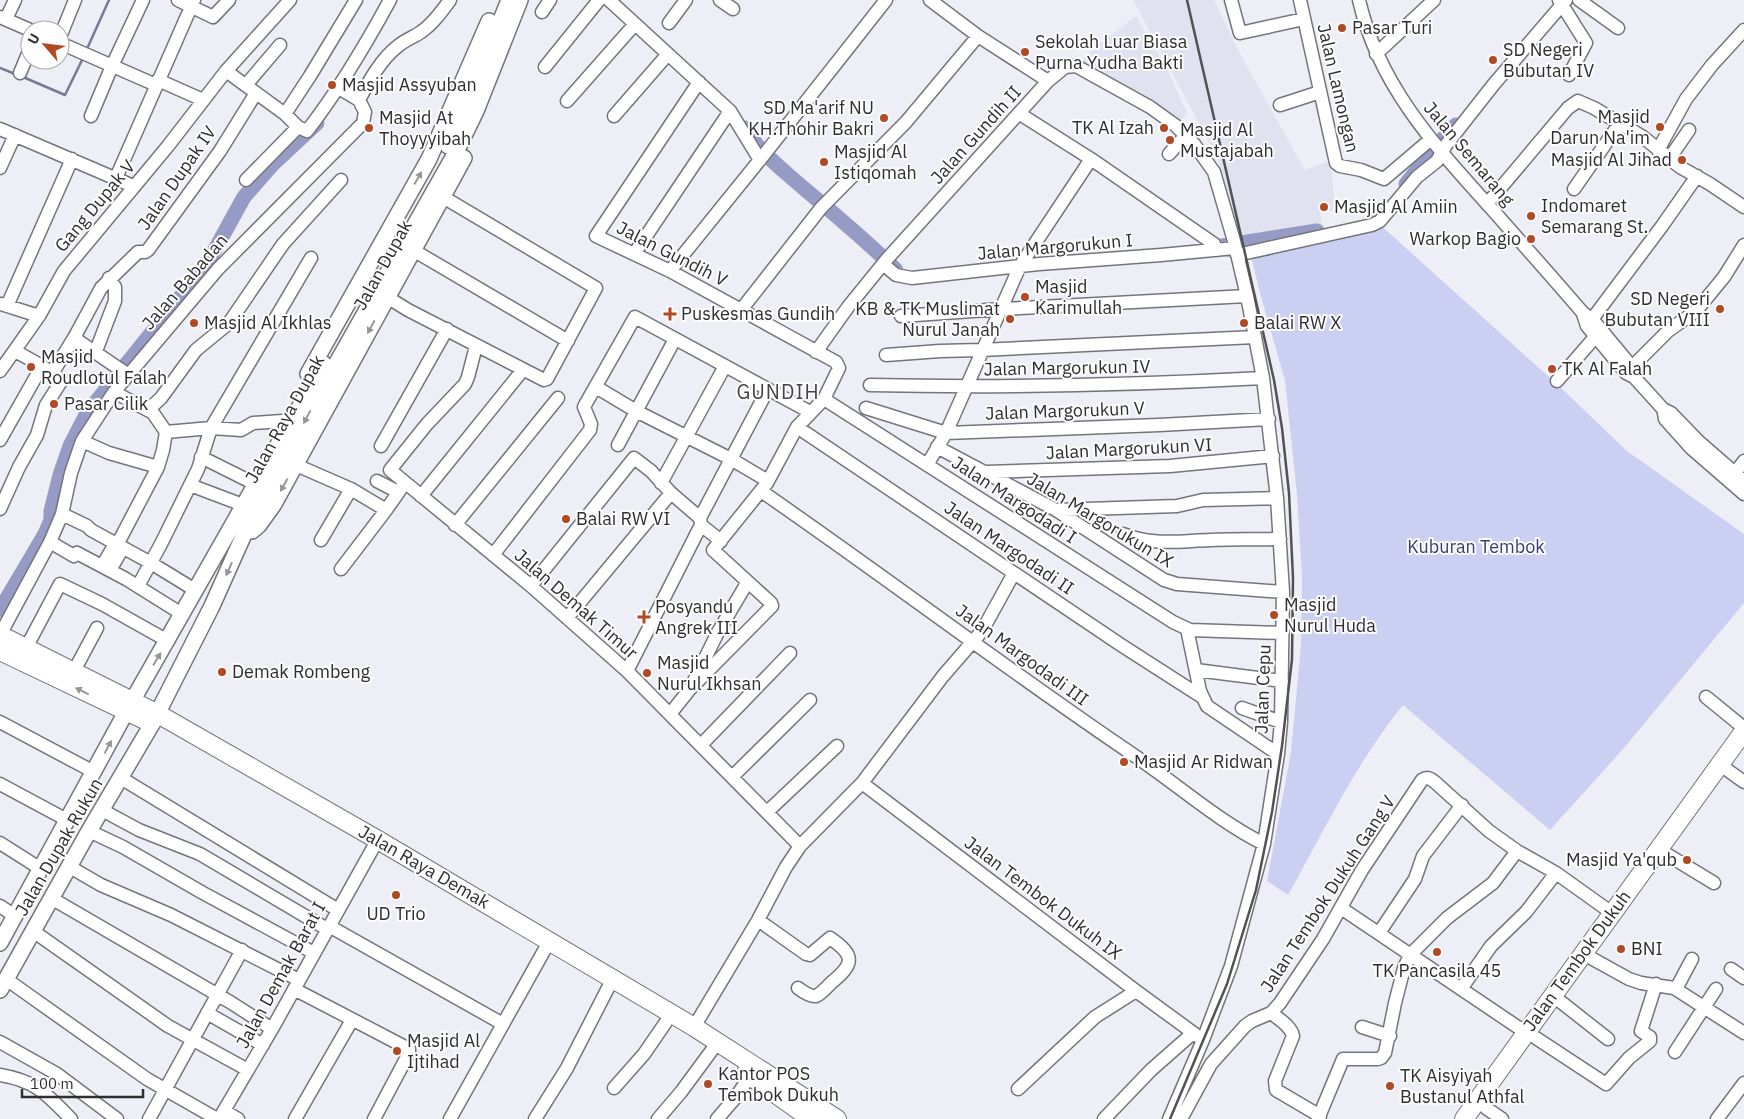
<svg xmlns="http://www.w3.org/2000/svg" width="1744" height="1119" font-family="'IBM Plex Sans',sans-serif">
<style>
.built{fill:#e0e2f0}
.green{fill:#cbd0f2}
.lines{fill:none;stroke-linecap:round;stroke-linejoin:round}
.stream{stroke:#767a98;stroke-width:2.5}
.river{stroke:#959bc4;stroke-width:15}
.minor-casing{stroke:#74757b;stroke-width:15}
.major-casing{stroke:#74757b;stroke-width:18}
.highway-casing{stroke:#74757b;stroke-width:20}
.minor{stroke:#fff;stroke-width:12}
.major{stroke:#fff;stroke-width:15}
.highway{stroke:#fff;stroke-width:18}
.rail{stroke:#525256;stroke-width:2.5}
.oneway{fill:#969698}
.poi-dot{fill:#b04924;stroke:#fdfdfe;stroke-width:2}
.labels{text-anchor:middle;stroke-width:4;stroke-linejoin:round;paint-order:stroke}
.poi-label{font-size:18px;fill:#2e2e31;stroke:#fdfdfe;text-anchor:start}
.street-label{font-size:18px;fill:#2e2e31;stroke:#fdfdfe}
.park-label{font-size:18px;fill:#383c72;stroke:#fdfdfe}
.quarter-label{font-size:20px;letter-spacing:1px;fill:#424349;stroke:#fdfdfe}
</style>
<rect width="100%" height="100%" fill="#eeeff6"/>
<path class="built" d="M1133 0H1214L1239 52 1305 170 1331 160 1335 210 1320 212 1323 227 1240 242 1218 159Z
M1136 16 1166 67 1187 113 1179 123 1079 66 1091 50Z"/>
<path class="green" d="M1377 222 1559 386 1627 451 1744 534V603L1624 748 1550 830 1403 705C1356 763 1324 831 1288 895L1267 881 1291 752 1301 645 1302 578 1297 495 1285 381 1260 293 1249 248Z"/>
<g class="lines">
<path class="stream" d="M86 51 109 0
M0 68 15 74
M23 77 65 95 83 58"/>
<path class="river" d="M745 128C758 151 782 169 801 186 833 213 866 240 896 270
M1406 184 1437 145 1456 125
M1222 246 1317 231
M0 610 45 534 51 520V511L60 475 70 446 87 413 207 264 244 197 272 165 317 123"/>
<g class="minor-casing">
<path id="minor" d="M178 0 213 17 229 0
M609 0 730 111 760 160
M720 0 733 9
M930 0 978 36 1048 81
M1231 0 1240 33 1304 19
M1300 0 1336 163 1340 166 1361 170 1384 179 1431 139
M1359 0C1378 84 1434 145 1490 207 1521 242 1552 277 1583 313L1593 320 1632 367 1634 377
M1559 0 1586 43 1569 75
M1579 0 1618 28
M542 12 550 0
M0 17 30 30
M6 19 15 0
M669 23 686 0
M60 37 75 0
M60 43 156 85
M1376 54 1434 0
M545 67 599 0
M226 71 285 114 298 127 307 131C339 90 365 46 390 0
M20 73 30 49
M158 80 203 100
M246 85 280 45
M359 100C369 81 381 59 398 46 405 40 414 37 421 32 433 24 442 11 450 0
M567 101 635 24
M1280 105 1320 92
M285 114 310 76 356 0
M1020 114 1091 159 1214 244 1217 250
M91 116 112 66 143 0
M614 116 668 54
M0 129 133 186
M1658 150 1686 99 1712 65 1744 30
M1169 154 1186 135
M1669 159 1689 130
M0 168 15 135
M116 178 194 0
M246 180 298 127
M1574 189 1620 123
M1487 204 1568 108 1578 101 1594 108 1643 137 1680 167 1710 184 1744 207
M413 250 568 341
M634 254 730 111
M1237 255 1372 225 1380 221 1417 177 1437 161 1446 145 1494 84 1566 0
M883 264 896 275 912 278 1039 264 1161 255 1235 248
M670 271 763 156 886 0
M387 297 408 310 544 380 547 379 596 288 443 197
M1 304 39 316
M7 306 72 159
M741 310 821 208 906 122 978 36
M1583 314 1587 326 1626 373 1634 377 1663 409 1671 413 1698 441 1744 481
M901 316 1002 309 1247 296
M1587 326 1662 226 1697 176
M74 338 127 374
M475 350 468 377 465 384 427 424 390 470 531 586 627 671 800 846
M96 351 115 301V287L109 278
M816 352 848 307 887 259 1048 81 1065 67 1076 66 1150 107 1175 125 1194 144 1214 172 1234 241 1247 296 1263 378 1277 498 1283 592 1281 722 1278 754 1264 844 1231 966 1203 1040 1169 1119
M886 355 940 351 981 350 1255 337
M0 371 39 316 64 271 168 146 226 71 290 0
M53 372 74 338 101 288 138 252H145L148 250 220 151 256 93
M1627 372 1668 331 1696 311 1724 277 1744 245
M1557 381 1595 337
M870 385C1001 388 1133 385 1263 378
M596 387 636 411 731 459 768 481
M114 392 153 413 166 432 211 428 241 430 253 423 282 421
M824 399 1173 622 1190 630 1282 633
M866 408 946 433 1159 425 1269 419
M148 410 161 398 196 350 229 323 283 244 341 180
M1664 413 1665 419 1691 448 1744 494
M797 427 1121 645 1202 697
M0 440 42 366
M82 441 109 453 158 467 163 450 166 432
M618 445 675 339
M381 446 447 329
M937 447 1056 510 1164 580 1177 584 1283 592
M201 457 255 484
M296 465 351 489 386 510
M927 465 946 433 1020 266 1091 159
M986 472 1170 466 1273 456
M1735 473 1744 461
M377 481 398 492
M661 483 725 366
M190 485 243 505
M761 491C887 578 1009 671 1135 756 1178 785 1218 821 1264 844
M421 496 522 371
M0 509 19 467 37 435 46 405 62 380 42 366 15 351
M1056 510 1177 506 1203 500 1277 498
M62 514 87 526 91 530 151 563 195 590
M701 524 700 518 768 389
M455 525 558 398
M701 525 721 541
M1123 534C1154 546 1178 541 1211 540 1234 539 1257 539 1280 539
M321 540 351 489
M50 542 74 556 77 553 126 579 182 614
M117 545 158 467
M493 555 590 430 591 424 584 407 585 405 635 317 810 412
M102 566 115 544
M341 569 386 510 405 483
M110 570 123 548
M138 586 161 544 198 469 211 428 311 258
M531 586 634 458 651 471 671 493 700 518
M567 618 671 493
M1187 629 1200 691 1207 706 1278 754
M0 635 50 542 62 514 71 473 82 441 114 392 218 269 363 123 365 112 359 100 339 88
M26 648 60 584 102 604 168 641
M1196 670 1282 681
M74 671 97 628
M627 671 701 525
M690 689 772 606 771 603 713 550 767 483 797 427 824 399 839 368 836 362 670 271 596 236 699 82
M1706 697 1744 728
M1242 708 1281 722
M670 714 690 689 718 632 747 583
M0 722 94 772
M701 745 790 653
M1719 764 1744 782
M732 777 810 700
M121 778 338 910
M862 783 1136 991 1203 1040
M0 784 67 820
M102 810 139 830 200 854 327 929
M767 812 837 746
M89 831 123 847 203 893 314 953
M0 843 41 869
M1668 855 1714 883
M70 867 101 885 171 915 299 980
M51 898 230 1002 272 1029
M0 906 15 916
M1341 908 1525 1032
M758 920 806 954 810 955 830 938C856 956 854 964 831 983 827 987 821 994 816 996 810 997 802 991 798 988
M329 926 503 1024
M33 931 168 1026 248 1070
M1379 933 1415 879 1423 856 1462 805
M1591 958 1629 979 1641 983 1674 988 1744 1033
M1731 969 1744 978
M6 979 147 1079 217 1119
M294 989 409 1049V1053L374 1119
M1461 989 1491 946 1526 912 1556 873
M1676 989 1692 959
M1561 1002 1608 1039
M207 1013 263 1045
M1271 1013C1279 1019 1291 1026 1293 1036L1275 1081 1276 1090 1320 1116
M694 1027 758 920 786 867 800 846 862 783 943 676 982 631 1014 573
M1362 1027 1390 1036
M1536 1038 1606 1084 1629 1058 1650 1041V1037L1641 1031 1656 984
M0 1042 57 1074 117 1119
M1675 1052 1716 989
M0 1075C36 1081 47 1094 71 1119
M614 1088 644 1054 666 1022
M1018 1089 1095 1017 1136 991
M1486 1108 1502 1119
M224 1111 238 1119
M149 1119 242 950
M219 1119 272 1029 373 848
M295 1119 352 1020
M450 1119 545 949
M535 1119 567 1068 608 988
M658 1119 681 1092 712 1050
M717 1119 736 1097 750 1076
M1104 1119 1151 1070 1193 1033
M1181 1119 1211 1064 1245 1026 1252 1021 1271 1013 1280 1003 1323 939 1362 870 1422 780C1428 776 1431 779 1436 783L1489 831 1517 851 1556 873 1612 913
M1318 1119 1343 1059H1378L1381 1058 1385 1053 1395 1003 1404 968 1410 955 1447 918 1493 883 1517 851
M1717 1119 1744 1083"/>
</g>
<g class="major-casing">
<path id="major" d="M448 146 466 107 509 0
M308 374 429 159 489 21
M252 531 259 525 274 504 464 158
M0 943 126 712 324 364
M0 990 89 831 152 724 212 606 245 532 264 496 322 389 455 154 476 111 520 0"/>
</g>
<g class="highway-casing">
<path id="highway" d="M0 635 158 714 378 840 694 1027 837 1119
M0 651 151 723
M746 1073 811 1119
M1464 1119 1744 731"/>
</g>
<use href="#minor" class="minor"/>
<use href="#major" class="major"/>
<use href="#highway" class="highway"/>
<path class="rail" d="M1170 1119 1227 984 1256 890 1272 812 1282 746 1292 659 1293 578 1289 493 1282 428 1274 380 1187 0"/>
</g>
<defs><path id="oneway-solid" d="M-6-.8H1V-3.2L6.5 0L1 3.2V.8H-6Z" transform="scale(1.25)"/></defs>
<g class="oneway">
<use href="#oneway-solid" transform="translate(418 178) rotate(-60)"/>
<use href="#oneway-solid" transform="translate(371 327) rotate(118)"/>
<use href="#oneway-solid" transform="translate(307 417) rotate(118)"/>
<use href="#oneway-solid" transform="translate(284 485) rotate(119)"/>
<use href="#oneway-solid" transform="translate(229 569) rotate(114)"/>
<use href="#oneway-solid" transform="translate(157 659) rotate(-59)"/>
<use href="#oneway-solid" transform="translate(82 691) rotate(-154)"/>
<use href="#oneway-solid" transform="translate(108 747) rotate(-62)"/>
</g>
<g class="poi-dot">
<circle cx="1342" cy="28" r="5"/>
<circle cx="1025" cy="52" r="5"/>
<circle cx="1493" cy="60" r="5"/>
<circle cx="332" cy="85" r="5"/>
<circle cx="884" cy="118" r="5"/>
<circle cx="1660" cy="127" r="5"/>
<circle cx="369" cy="128" r="5"/>
<circle cx="1164" cy="128" r="5"/>
<circle cx="1170" cy="140" r="5"/>
<circle cx="1682" cy="160" r="5"/>
<circle cx="824" cy="162" r="5"/>
<circle cx="1324" cy="207" r="5"/>
<circle cx="1531" cy="216" r="5"/>
<circle cx="1531" cy="239" r="5"/>
<circle cx="1025" cy="297" r="5"/>
<circle cx="1720" cy="309" r="5"/>
<path d="M667.5 306.5h5v5h5v5h-5v5h-5v-5h-5v-5h5z"/>
<circle cx="1010" cy="319" r="5"/>
<circle cx="194" cy="323" r="5"/>
<circle cx="1244" cy="323" r="5"/>
<circle cx="31" cy="367" r="5"/>
<circle cx="1552" cy="369" r="5"/>
<circle cx="54" cy="404" r="5"/>
<circle cx="566" cy="519" r="5"/>
<circle cx="1274" cy="615" r="5"/>
<path d="M641.5 609.5h5v5h5v5h-5v5h-5v-5h-5v-5h5z"/>
<circle cx="222" cy="672" r="5"/>
<circle cx="647" cy="673" r="5"/>
<circle cx="1124" cy="762" r="5"/>
<circle cx="1687" cy="860" r="5"/>
<circle cx="396" cy="895" r="5"/>
<circle cx="1621" cy="949" r="5"/>
<circle cx="1437" cy="952" r="5"/>
<circle cx="397" cy="1051" r="5"/>
<circle cx="708" cy="1084" r="5"/>
<circle cx="1390" cy="1086" r="5"/>
</g>
<g class="labels">
<g class="poi-label">
<text x="1352" y="34">Pasar Turi</text>
<text x="1035" y="48">Sekolah Luar Biasa<tspan x="1035" dy="21">Purna Yudha Bakti</tspan></text>
<text x="1503" y="56">SD Negeri<tspan x="1503" dy="21">Bubutan IV</tspan></text>
<text x="342" y="91">Masjid Assyuban</text>
<text x="874" y="114" text-anchor="end">SD Ma'arif NU<tspan x="874" dy="21">KH.Thohir Bakri</tspan></text>
<text x="1650" y="123" text-anchor="end">Masjid<tspan x="1650" dy="21">Darun Na'im</tspan></text>
<text x="379" y="124">Masjid At<tspan x="379" dy="21">Thoyyyibah</tspan></text>
<text x="1154" y="134" text-anchor="end">TK Al Izah</text>
<text x="1180" y="136">Masjid Al<tspan x="1180" dy="21">Mustajabah</tspan></text>
<text x="834" y="158">Masjid Al<tspan x="834" dy="21">Istiqomah</tspan></text>
<text x="1672" y="166" text-anchor="end">Masjid Al Jihad</text>
<text x="1541" y="212">Indomaret<tspan x="1541" dy="21">Semarang St.</tspan></text>
<text x="1334" y="213">Masjid Al Amiin</text>
<text x="1521" y="245" text-anchor="end">Warkop Bagio</text>
<text x="1035" y="293">Masjid<tspan x="1035" dy="21">Karimullah</tspan></text>
<text x="1710" y="305" text-anchor="end">SD Negeri<tspan x="1710" dy="21">Bubutan VIII</tspan></text>
<text x="1000" y="315" text-anchor="end">KB &amp; TK Muslimat<tspan x="1000" dy="21">Nurul Janah</tspan></text>
<text x="681" y="320">Puskesmas Gundih</text>
<text x="204" y="329">Masjid Al Ikhlas</text>
<text x="1254" y="329">Balai RW X</text>
<text x="41" y="363">Masjid<tspan x="41" dy="21">Roudlotul Falah</tspan></text>
<text x="1562" y="375">TK Al Falah</text>
<text x="64" y="410">Pasar Cilik</text>
<text x="576" y="525">Balai RW VI</text>
<text x="1284" y="611">Masjid<tspan x="1284" dy="21">Nurul Huda</tspan></text>
<text x="655" y="613">Posyandu<tspan x="655" dy="21">Angrek III</tspan></text>
<text x="657" y="669">Masjid<tspan x="657" dy="21">Nurul Ikhsan</tspan></text>
<text x="232" y="678">Demak Rombeng</text>
<text x="1134" y="768">Masjid Ar Ridwan</text>
<text x="1677" y="866" text-anchor="end">Masjid Ya'qub</text>
<text x="396" y="920" text-anchor="middle">UD Trio</text>
<text x="1631" y="955">BNI</text>
<text x="1437" y="977" text-anchor="middle">TK Pancasila 45</text>
<text x="407" y="1047">Masjid Al<tspan x="407" dy="21">Ijtihad</tspan></text>
<text x="718" y="1080">Kantor POS<tspan x="718" dy="21">Tembok Dukuh</tspan></text>
<text x="1400" y="1082">TK Aisyiyah<tspan x="1400" dy="21">Bustanul Athfal</tspan></text>
</g>
<g class="street-label">
<text transform="translate(1338 88) rotate(77)" y="6">Jalan Lamongan</text>
<text transform="translate(976 135) rotate(-48)" y="6">Jalan Gundih II</text>
<text transform="translate(1469 154) rotate(50)" y="6">Jalan Semarang</text>
<text transform="translate(177 178) rotate(-55)" y="6">Jalan Dupak IV</text>
<text transform="translate(95 206) rotate(-50)" y="6">Gang Dupak V</text>
<text transform="translate(1055 247) rotate(-5)" y="6">Jalan Margorukun I</text>
<text transform="translate(672 254) rotate(27)" y="6">Jalan Gundih V</text>
<text transform="translate(383 265) rotate(-61)" y="6">Jalan Dupak</text>
<text transform="translate(185 282) rotate(-49)" y="6">Jalan Babadan</text>
<text transform="translate(1067 368) rotate(-1)" y="6">Jalan Margorukun IV</text>
<text transform="translate(1065 411) rotate(-2)" y="6">Jalan Margorukun V</text>
<text transform="translate(285 419) rotate(-61)" y="6">Jalan Raya Dupak</text>
<text transform="translate(1129 449) rotate(-3)" y="6">Jalan Margorukun VI</text>
<text transform="translate(1014 500) rotate(33)" y="6">Jalan Margodadi I</text>
<text transform="translate(1100 520) rotate(31)" y="6">Jalan Margorukun IX</text>
<text transform="translate(1009 548) rotate(34)" y="6">Jalan Margodadi II</text>
<text transform="translate(576 604) rotate(41)" y="6">Jalan Demak Timur</text>
<text transform="translate(1022 655) rotate(36)" y="6">Jalan Margodadi III</text>
<text transform="translate(1263 689) rotate(-88)" y="6">Jalan Cepu</text>
<text transform="translate(59 847) rotate(-60)" y="6">Jalan Dupak Rukun</text>
<text transform="translate(424 867) rotate(30)" y="6">Jalan Raya Demak</text>
<text transform="translate(1328 894) rotate(-57)" y="6">Jalan Tembok Dukuh Gang V</text>
<text transform="translate(1043 898) rotate(37)" y="6">Jalan Tembok Dukuh IX</text>
<text transform="translate(1577 961) rotate(-54)" y="6">Jalan Tembok Dukuh</text>
<text transform="translate(281 975) rotate(-61)" y="6">Jalan Demak Barat I</text>
</g>
<g class="park-label">
<text x="1476" y="553">Kuburan Tembok</text>
</g>
<g class="quarter-label">
<text x="778" y="399">GUNDIH</text>
</g>
</g>
<g transform="translate(45 45) rotate(298)"><circle r="24" fill="#fdfdfe" stroke="#aaaaac"/>
<path d="M0-4L9 19L0 12L-9 19Z" fill="#b04924"/>
<text y="-8" font-size="14" font-weight="bold" text-anchor="middle" fill="#2e2e31">U</text>
</g>
<path d="M22 1089v8h121v-8" fill="none" stroke="#2e2e31" stroke-width="2.5"/>
<text x="30" y="1089" font-size="15" fill="#2e2e31" stroke="#fdfdfe" stroke-width="4" paint-order="stroke">100 m</text>
</svg>
